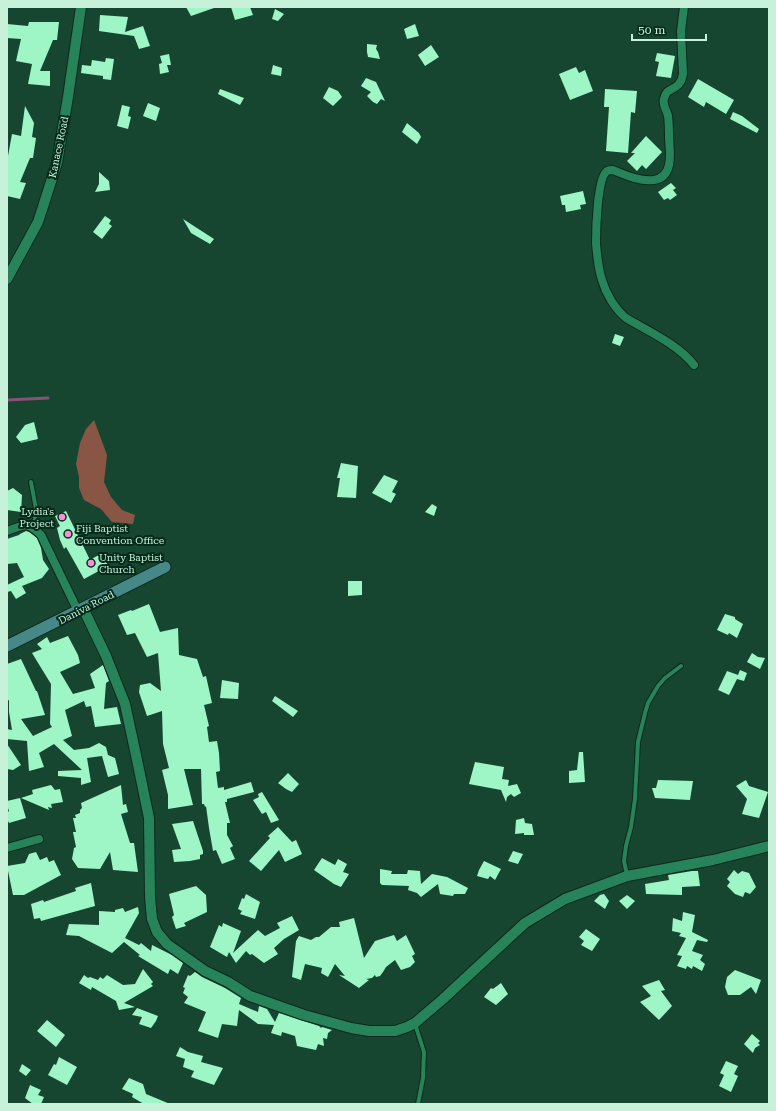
<svg xmlns="http://www.w3.org/2000/svg" width="776" height="1111" font-family="'Roboto Serif',serif">
<style>
.green{fill:#895645}
.lines{fill:none;stroke-linecap:round;stroke-linejoin:round}
.stream{stroke:#885277;stroke-width:3}
.building{fill:#9ef6c7}
.service-casing{stroke:#0d291b;stroke-width:6}
.minor-casing{stroke:#0d291b;stroke-width:10}
.tertiary-casing{stroke:#0d291b;stroke-width:12}
.secondary-casing{stroke:#0d291b;stroke-width:13}
.service{stroke:#27835a;stroke-width:4}
.minor{stroke:#27835a;stroke-width:8}
.tertiary{stroke:#27835a;stroke-width:10}
.secondary{stroke:#468887;stroke-width:11}
.poi-dot{fill:#f491d4;stroke:#042a19;stroke-width:1.5}
.labels{text-anchor:middle;stroke-width:4;stroke-linejoin:round;paint-order:stroke}
.street-label{font-size:10px;fill:#c8f1d9;stroke:#042a19}
.poi-label{font-size:10px;fill:#c8f1d9;stroke:#042a19;text-anchor:start}
</style>
<rect width="100%" height="100%" fill="#174630"/>
<path class="green" d="M94 420 107 455 104 482 111 497 122 510 135 515 133 524 112 522 101 509 84 500 79 488V477L76 464 80 443 86 429Z"/>
<g class="lines">
<path class="stream" d="M7 400 48 398"/>
</g>
<path class="building" d="M186 7H214V8L191 16Z
M231 7H250L253 15 235 20Z
M275 9 284 14 278 21 272 19Z
M100 15 128 17 125 32 143 26 150 46 139 49 134 36 99 31Z
M29 22H59L57 40H53L40 71H50V86L28 84 32 64 16 61 21 39 7 38V24L28 26Z
M415 24 419 36 407 39 404 29Z
M367 44 377 45 376 49 378 52 380 59 368 57 367 52Z
M431 45 439 57 425 66 418 55Z
M657 53 675 56 671 78 656 76 659 62 655 61Z
M169 54 171 65H167L169 72 160 74 159 64 162 63 160 56Z
M106 58 114 59 111 80 103 79V76L81 73 82 65 91 66 92 60 105 62Z
M273 65 282 68 281 76 271 74Z
M576 67 579 73 585 70 593 91 570 100 559 74Z
M366 78 376 82 385 101 381 99 377 104 373 102 367 96 371 92 361 86Z
M698 79 734 100 726 114 706 102 704 107 688 97Z
M329 87 338 91 342 97 333 106 323 98Z
M220 89 244 98 240 105 218 94Z
M605 89 637 91 635 113 631 112 628 153 606 151 609 107H604Z
M148 103 160 108 156 121 143 116Z
M122 105 130 107 128 116 131 117 128 129 117 126Z
M25 106 34 123 32 137 36 138 33 158H30L20 182 26 183 20 199 7 196V156H8L12 134 21 136Z
M733 112 742 116 759 129 757 133 730 119Z
M407 123 419 133 421 137 417 144 402 132Z
M646 136 662 152 646 169 642 165 637 171 627 161 635 153H631Z
M99 172 109 181 110 190 95 192 99 184Z
M671 183 676 188 673 190 677 195 670 200 668 198 664 200 658 192Z
M583 191 586 204 580 205 581 209 566 212 565 205H562L560 196Z
M105 216 111 220 109 224 112 226 102 239 93 232Z
M183 219 214 239 210 244 191 233Z
M615 334 624 337 620 346 612 343Z
M34 422 38 439 21 443 16 437 25 425Z
M341 463 358 466 356 498 337 497 340 478H337Z
M384 475 398 481 392 492 396 494 391 503 372 493Z
M13 488 22 495 21 512 7 510V491Z
M432 504 437 507 434 516 425 512Z
M66 511 90 560 102 553 108 566 84 579 66 547 64 549 60 540 57 528 60 526 55 516Z
M26 531 29 532 37 538 41 548 43 560 49 569 42 578 22 586 26 593 16 599 11 591 7 592V585L24 577 17 563 7 564V539L19 535 20 534Z
M348 581H362V595L348 596Z
M149 604 160 632 178 628 179 655 197 659 203 677 206 676 212 703 204 705 209 726 207 727 209 742 217 741 219 753 220 771 216 772 218 788 224 787V790L251 782 254 792 227 799V802H225L230 823H227V835L233 846 230 848 235 859 222 864 216 850 213 851 209 828 206 806 205 807 204 804H202L201 769H184L193 805 168 809V795L162 770 169 768 163 744 162 711 147 716 139 692 140 685 150 683 161 691 158 653 147 657 135 633 127 635 118 615 131 610 132 611Z
M725 614 735 617V619L743 624 737 638 729 633 728 635 717 630Z
M68 636 78 655 80 663 60 672 73 694 95 688 90 674 103 665 109 681 106 683 104 709 117 707 121 724 95 727 91 706 86 707 84 701 65 710 72 736 63 740 74 750 89 748 99 743 106 747 108 755 115 758 119 774 108 777 102 756 87 758 91 782 81 785V778L58 776V771L82 770 54 744 39 753 44 767 29 771 27 741 7 739V729L12 730 9 712V700L7 701V664L21 659 36 691H37L45 715 21 719 33 736 52 727 50 724 51 684 32 653 42 649 37 644 47 637 50 643Z
M752 653 758 657 765 658 760 669 747 662Z
M740 670 747 673 744 681 737 679 729 695 718 690 727 671 738 675Z
M222 680 239 683 238 699 220 698Z
M275 696 298 711 293 717 272 701Z
M7 744 21 765 13 770 7 769Z
M579 752H583L585 782 569 783V771L577 770Z
M475 762 504 767 502 779 509 780 508 786 517 784 521 793 514 797 511 794 507 797 506 802 501 790 469 784Z
M288 773 299 784 292 792 286 789 278 783Z
M658 780 693 781 690 800 655 798 652 788H656Z
M746 780 749 786 768 792 759 818 742 814 747 799 736 786Z
M51 785 55 790 60 789 63 802 51 804 52 808 48 807 49 810 21 798 33 794 32 790Z
M121 785 123 805 126 804 128 812 121 814 130 843H134L138 872 113 870 110 852 100 869 78 868 72 859 74 848 76 847 73 832H76L73 818H76L75 815 80 813V810L82 808 81 803Z
M262 792 279 820 271 823 266 812 262 814 253 800 259 797 258 794Z
M20 798 26 818 9 823 7 819V813L9 811 7 805V801Z
M524 818 525 823 532 824 534 835H524V833L515 834 516 820Z
M193 821 203 851V854L200 855V859L190 861 174 862 172 850 181 849 172 824Z
M278 827 292 842 296 840 302 854 285 862 279 850 261 871 249 861 270 838 268 836Z
M513 851 523 854 518 864 508 861Z
M36 852 40 860 47 857 49 862 54 860 61 875 24 895H13L7 866 25 863 29 854Z
M322 858 335 865 338 859 347 864 343 872 349 874 341 887 334 884 314 870Z
M484 861 501 869 495 880 490 876 488 879 477 876 479 870Z
M380 869 392 871 391 874H407L408 870 420 871 421 884 432 874 447 877 468 888 465 894H454L453 896 440 894 438 884 421 897 417 893 408 890 409 886 382 885 380 883Z
M734 870 738 874 742 871 749 873 756 887 750 894 745 892 743 897 735 894 727 886 730 882 727 879Z
M692 871H698L700 886 682 887V895L646 894 645 884 669 880 668 875Z
M91 883 95 906 41 921 40 918 34 919 31 904 43 900 44 902 76 891 75 888Z
M196 886 206 895 207 912 184 923 186 926 176 929 172 917 174 915 169 894Z
M246 894 260 902 255 919 240 914 242 911 238 909 242 898 244 899Z
M604 894 609 901 605 909 594 901 600 895Z
M627 895 635 901 627 909 619 901Z
M138 907 139 913 125 938 139 945 141 943 151 951 152 945 172 955 183 963 178 974 170 969 168 974 138 956 140 955 124 942 112 953 79 936 66 935 69 924 99 925V911L115 912V910L123 908 125 912Z
M683 912 695 915 692 932 708 940 707 942 697 940 692 951 703 955 700 960 705 964 702 971 693 966 692 969 687 966 686 969 677 966 682 956 677 955 686 938 679 936 681 933 672 931 673 918 682 921Z
M292 916 299 930 284 939 274 948 278 954 264 963 252 954 250 955 246 951 236 963 229 952 227 957 210 947 219 925 222 927 223 923 241 931 233 953 258 930 265 936 280 928 277 923Z
M354 918 364 958 375 941 394 935 397 941 406 935 415 954 412 956 415 962 410 967 401 970 395 960 386 967 383 972 380 976 376 977 375 975 372 978 366 979 369 980 359 988 339 975 345 976 335 964 328 977 321 973 322 968 305 964 301 980 292 977 296 941 299 936 311 940 316 937H319L331 927H340L339 922Z
M586 929 600 939 592 951 581 945 584 941 579 937Z
M143 969 153 982 151 984 153 986 124 1003 135 1007 119 1010 116 1001 92 987 91 990 79 983 84 975 88 978 90 977 98 980 100 977 103 979 107 975 123 985 135 984Z
M735 970 761 980 756 994 751 987 740 995H728L725 987 727 977Z
M195 972 202 977 225 988 241 998 239 1004 258 1012 259 1006 267 1009 275 1022 279 1013 319 1026 321 1028 322 1027 332 1030 328 1033 327 1039 323 1038 324 1046 318 1044 316 1050 297 1046 295 1036 282 1032 281 1036 271 1033 274 1025 258 1024 239 1010 237 1026 222 1024 218 1038 198 1031 206 1012 184 1003 188 997 183 993 185 988 183 987 188 975 190 976Z
M659 980 665 990 661 991 672 1006 659 1020 640 1002 651 996 642 986Z
M501 983 508 994 496 1005 484 997 491 988 493 989Z
M137 1008 158 1016 156 1021 151 1028 139 1024 142 1017 132 1015Z
M47 1020 65 1035 56 1047 37 1031Z
M752 1034 760 1041 758 1043 760 1045 755 1048 753 1053 744 1044Z
M180 1047 188 1052 203 1056 201 1062 223 1068 214 1085 191 1077 194 1071 183 1067 185 1059 176 1056Z
M59 1057 77 1067 67 1085 48 1075 54 1064 56 1065Z
M726 1061 738 1066 734 1074 738 1076 731 1092 719 1086 724 1075 720 1073Z
M22 1064 31 1070 26 1076 19 1071Z
M129 1078 143 1084 146 1094 170 1104H144L132 1097 133 1094 122 1089Z
M30 1085 41 1090 38 1095 44 1097 41 1104H33L25 1098Z"/>
<g class="lines">
<g class="service-casing">
<path id="service" d="M31 482 36 509 34 528
M627 875 624 861 626 846 631 827 635 799 638 742 645 713 648 703 658 686 665 678 681 666
M415 1024 424 1052 423 1078 418 1104"/>
</g>
<g class="minor-casing">
<path id="minor" d="M684 7 681 31 683 74C680 93 666 85 664 99 662 105 667 110 668 116 669 123 669 131 669 138 670 152 674 177 654 180 641 182 625 175 613 170 610 170 609 170 607 171 597 178 596 231 596 243 597 255 598 268 602 280 606 294 615 309 626 318 648 331 679 345 694 365
M7 531C24 525 27 521 41 535L78 611
M7 848 39 839"/>
</g>
<g class="tertiary-casing">
<path id="tertiary" d="M7 279 38 222 57 163 68 97 81 7
M83 608 106 656 125 704 136 755 149 818 150 897 152 919 157 932 167 944 205 971 228 982 250 996 304 1015 351 1028 369 1031H395L407 1027 415 1023 443 999 525 923 565 899 627 876 713 860 769 846"/>
</g>
<g class="secondary-casing">
<path id="secondary" d="M7 646 165 567"/>
</g>
<use href="#service" class="service"/>
<use href="#minor" class="minor"/>
<use href="#tertiary" class="tertiary"/>
<use href="#secondary" class="secondary"/>
</g>
<g class="poi-dot">
<circle cx="62" cy="517" r="4"/>
<circle cx="68" cy="534" r="4"/>
<circle cx="91" cy="563" r="4"/>
</g>
<g class="labels">
<g class="street-label">
<text transform="translate(58 147) rotate(-78)" y="4">Kanace Road</text>
<text transform="translate(86 607) rotate(-27)" y="4">Daniva Road</text>
</g>
<g class="poi-label">
<text x="54" y="515" text-anchor="end">Lydia's<tspan x="54" dy="12">Project</tspan></text>
<text x="76" y="532">Fiji Baptist<tspan x="76" dy="12">Convention Office</tspan></text>
<text x="99" y="561">Unity Baptist<tspan x="99" dy="12">Church</tspan></text>
</g>
</g>
<rect width="776" height="1111" fill="none" stroke="#c8f1d9" stroke-width="16"/>
<path d="M632 34v6h74v-6" fill="none" stroke="#c8f1d9" stroke-width="2"/>
<text x="638" y="34" font-size="12" fill="#c8f1d9" stroke="#042a19" stroke-width="3" paint-order="stroke">50 m</text>
</svg>
